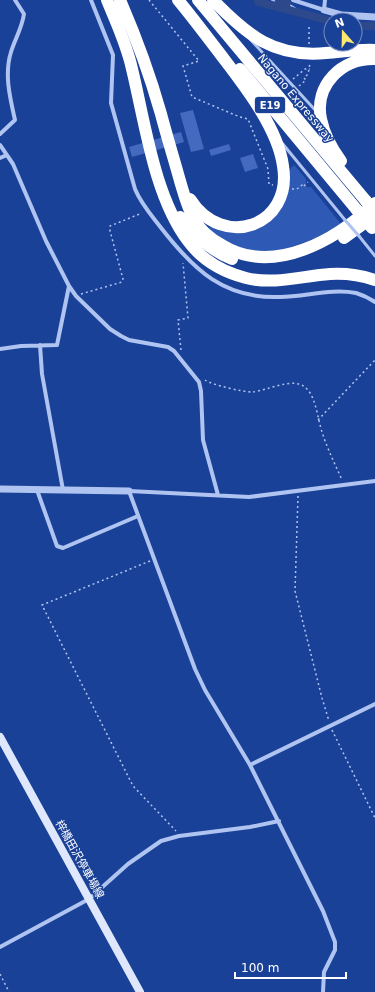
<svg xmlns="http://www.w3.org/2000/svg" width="375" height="992" font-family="'DejaVu Sans','Noto Sans JP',sans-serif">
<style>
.green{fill:#2e5ab6}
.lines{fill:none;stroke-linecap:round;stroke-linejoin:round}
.stream{stroke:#a3bdf2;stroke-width:2}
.canal{stroke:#2d498b;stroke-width:8}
.building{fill:#446abf}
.path{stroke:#afc4f0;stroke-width:1.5;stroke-dasharray:2 3;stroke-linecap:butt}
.service{stroke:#afc4f0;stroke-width:3}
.minor{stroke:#afc4f0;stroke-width:4}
.tertiary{stroke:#afc4f0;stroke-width:7}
.secondary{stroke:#dee7fb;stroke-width:8}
.motorway{stroke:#fff;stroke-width:12}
.service-bridge{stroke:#afc4f0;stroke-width:3}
.motorway-bridge{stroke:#fff;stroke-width:12}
.labels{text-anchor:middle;stroke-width:3;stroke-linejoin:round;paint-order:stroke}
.shield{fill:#1a4198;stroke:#bac6e0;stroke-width:1}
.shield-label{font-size:10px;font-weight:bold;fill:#fff}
.street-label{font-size:11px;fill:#fff;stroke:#1a4198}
</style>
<rect width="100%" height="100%" fill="#1a4198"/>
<path class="green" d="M294 165 306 179V186L308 187H311L341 224 319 237 273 253 241 249 207 230 211 226 247 230 289 186C290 178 287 170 294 165Z"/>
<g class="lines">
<path class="stream" d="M272 0 287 3 304 14"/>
<path class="canal" d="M279 0 287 3
M258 2 331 21
M355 26H375"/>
</g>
<path class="building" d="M193 110 204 149 191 152 180 113Z
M181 132 184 142 132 157 129 147Z
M229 144 231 150 211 156 209 150Z
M253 154 258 168 245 172 240 158Z"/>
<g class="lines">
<path class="path" d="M149 0 199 61 183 66 192 97 240 117 248 119 268 169 269 184 273 185
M309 27V44
M293 79 305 69H310
M299 86 306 80 304 78 308 74 310 63
M292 189H297L302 185 303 187 308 182
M81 294 122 282 123 279 110 231V226L142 213
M181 350 178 320 188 318 183 263
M205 380C212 385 243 392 252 392 267 391 295 375 307 389 316 398 318 420 322 432 327 448 335 464 342 480
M318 420 375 360
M298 496 295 591 322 698 329 721
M150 561 42 605 133 786 176 831
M332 730 375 818
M0 974 9 992"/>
<path class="service" d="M250 39 316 111
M282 143 345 220
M359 236 375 256"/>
<path class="minor" d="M91 0 113 55 111 103 135 189C141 204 152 216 162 229 194 270 224 299 280 297 305 297 331 288 356 293 363 295 369 298 375 302
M293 0 324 10 325 0
M0 134 15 120C10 98 4 74 11 52 15 39 22 28 24 14L15 0
M0 145 13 164 46 241 69 286 76 296 110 329 121 336 129 340 168 347 174 351 199 382 201 391 203 440 218 495
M0 158 7 155
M40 345 42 374 63 490
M0 349 21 346 57 345 69 286
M37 490 57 546 63 548 138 516
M250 765 375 704
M0 947 89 899 128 864 161 841 179 836 250 827 279 821
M323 992 324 972 335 950V942L323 911 250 765 205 690 195 669 129 491 249 497 375 481"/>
<path class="tertiary" d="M324 10 342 15 375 17
M0 489 129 491"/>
<path class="secondary" d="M0 737 140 992"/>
<path class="motorway" d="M107 0C116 22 127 45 132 69 145 122 154 196 188 241 202 260 223 272 246 278 274 285 302 276 330 274 346 273 360 275 375 280
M120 0C136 37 150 75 161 114 167 137 174 159 180 181 184 194 187 207 194 219 200 230 211 239 222 245 274 277 337 239 375 203
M178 0C193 18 207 37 221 55 244 85 278 128 283 166 293 226 223 251 190 199
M198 0 366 201
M213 0C247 35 274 58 326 53 342 52 358 49 375 50
M240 69 357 210
M341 161C332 149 324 134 321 119 314 85 342 58 375 59
M180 217C195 234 209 250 232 259
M344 238 374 216"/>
<path class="service-bridge" d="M345 220 359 236"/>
<path class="motorway-bridge" d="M366 201 375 213
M357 210 372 228"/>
</g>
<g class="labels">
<rect class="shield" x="255" y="97" width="30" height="16" rx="3"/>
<g class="shield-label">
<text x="270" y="109">E19</text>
</g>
<g class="street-label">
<text transform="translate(296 98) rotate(50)" y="4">Nagano Expressway</text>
<text transform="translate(80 859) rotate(61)" y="4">梓橋田沢停車場線</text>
</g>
</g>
<g transform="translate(343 32) rotate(340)"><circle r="19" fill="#1a4198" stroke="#768dc1"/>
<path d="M0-3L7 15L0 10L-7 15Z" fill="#ffe86f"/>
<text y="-6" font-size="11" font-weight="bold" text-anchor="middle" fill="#ffffff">N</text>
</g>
<path d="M235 972v6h111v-6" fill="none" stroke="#ffffff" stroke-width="2"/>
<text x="241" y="972" font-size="12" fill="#ffffff" stroke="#1a4198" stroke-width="3" paint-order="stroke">100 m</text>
</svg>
